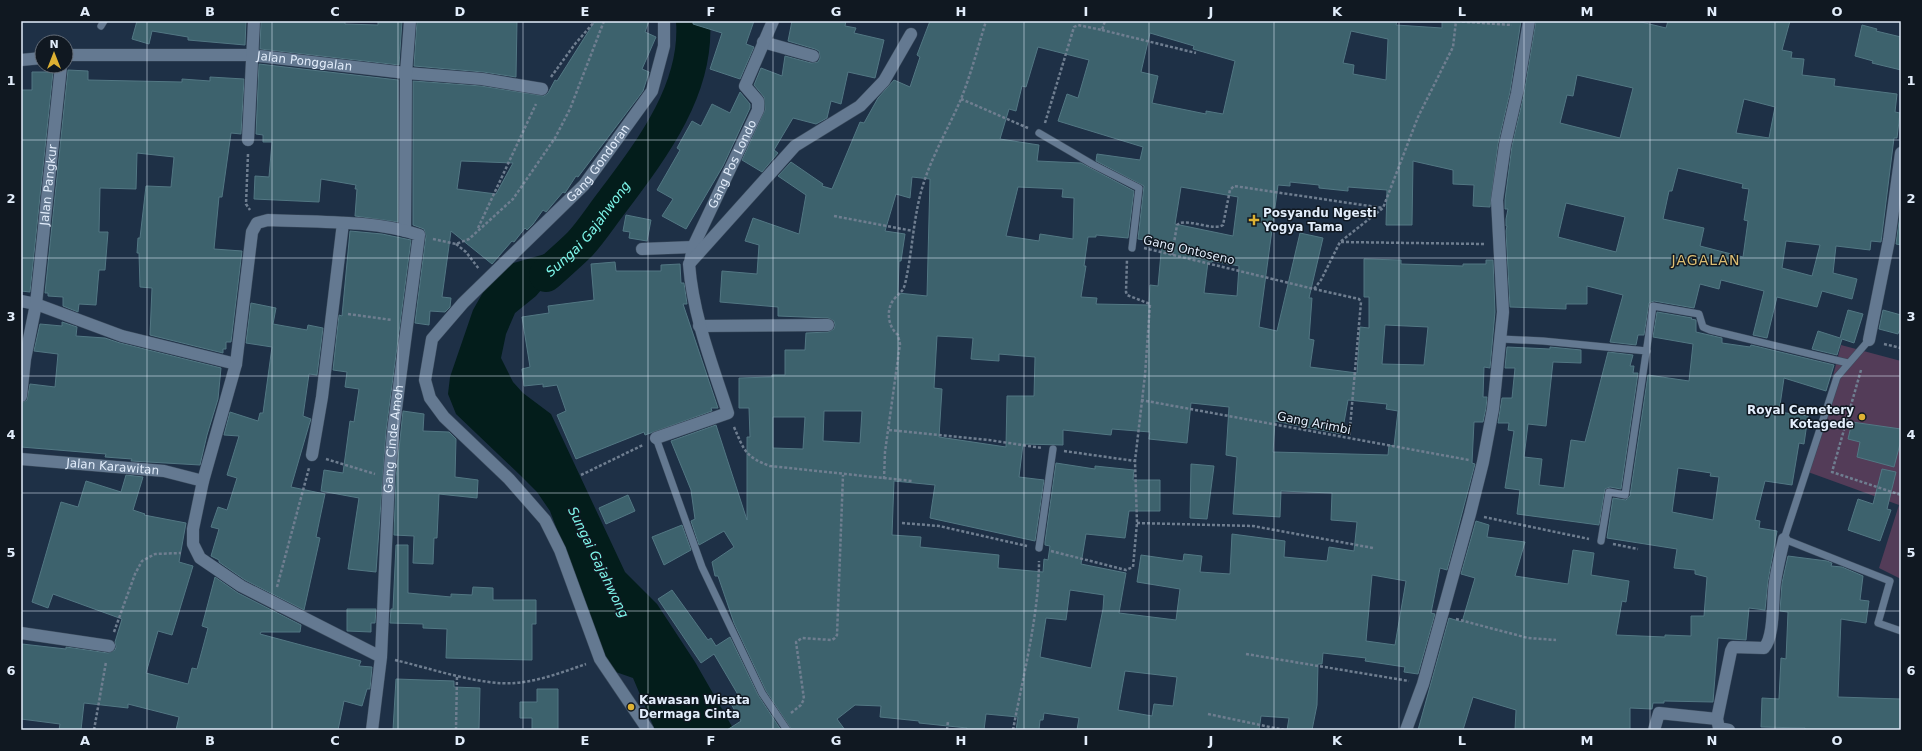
<svg xmlns="http://www.w3.org/2000/svg" width="1922" height="751" font-family="'DejaVu Sans',sans-serif">
<style>
.green{fill:#533c58}
.water{fill:#031d1b}
.lines{fill:none;stroke-linecap:round;stroke-linejoin:round}
.river{stroke:#031d1b;stroke-width:34}
.building{fill:#3d626d;stroke:#527783;fill-rule:evenodd}
.lane-casing{stroke:#3b4b5d;stroke-width:8}
.street-casing{stroke:#3b4b5d;stroke-width:13}
.path{stroke:#6f7e90;stroke-width:2.5;stroke-dasharray:3 2;stroke-linecap:butt}
.lane{stroke:#647991;stroke-width:7}
.street{stroke:#647991;stroke-width:12}
.grid{fill:none;stroke:#e2edfb;stroke-width:1;stroke-opacity:0.55}
.poi-dot{fill:#deb133;stroke:#101821;stroke-width:1.5}
.labels{text-anchor:middle;stroke-width:3;stroke-linejoin:round;paint-order:stroke}
.street-label{font-size:12px;fill:#e2edfb;stroke:#101821}
.poi-label{font-size:12px;font-weight:bold;fill:#e2edfb;stroke:#101821;text-anchor:start}
.water-label{font-size:13px;font-style:italic;fill:#7ef7eb;stroke:#101821}
.quarter-label{font-size:14px;letter-spacing:1px;fill:#ddbe73;stroke:#101821}
.neatline{fill:none;stroke:#e2edfb;stroke-width:1.5}
.grid-label{font-size:13px;text-anchor:middle;font-weight:bold;fill:#e2edfb}
</style>
<rect width="100%" height="100%" fill="#1e3046"/>
<path class="green" d="M1841 345 1901 361V579L1879 568 1899 505 1808 472Z"/>
<path class="water" d="M580 244 536 296 515 313 506 334 501 358 513 382 523 393 551 414 625 572 657 604 695 662 734 730H655L633 678 613 671 606 661 550 511 537 492 520 475 456 414 448 394 450 377 473 310 490 280 510 264Z"/>
<g class="lines">
<path class="river" id="s1" d="M546 275C557 265 569 255 580 244 592 231 602 215 613 201 652 149 698 89 693 21"/>
</g>
<path class="building" d="M137 21H246L245 45 188 40V37L152 31 149 44 132 39Z
M261 21H345V24L378 25V21H402L399 65 260 49Z
M417 21H517L516 77 483 72 414 66Z
M595 21H649L645 32 656 37 642 69 649 72 643 91 578 177 576 176 565 193 563 192 546 212 543 210 533 224 527 230 525 228 514 242 512 241 492 264 451 231 442 297 451 298 450 307 445 312 430 311 429 325 415 323 426 236 424 229 413 225V81L481 86 544 96 548 93 555 80 557 81ZM461 161 513 163 496 194 457 189Z
M693 21H754L746 44 754 47 740 79 710 69 722 33 693 24Z
M792 21H846L845 26 856 28 854 33 884 40 875 78 848 72 841 104 831 101 827 118 816 124 793 118 774 150 778 153 762 172 742 160 765 110 764 97 754 85 761 68 782 76 785 56 811 63 818 62 820 58 819 51 815 49 788 41Z
M930 21H1397L1396 25 1442 28V21H1521L1510 92 1498 144 1490 207 1473 206 1474 185 1453 184V170L1413 161 1412 225H1386L1387 190 1348 187V191L1319 188V185L1290 182V186L1278 185 1259 327 1277 331 1300 233 1323 238 1309 298H1312L1309 339 1314 340 1310 367 1357 373 1360 327 1369 328V297H1364V259L1401 260V264L1463 266V264H1486V260H1493L1495 312 1490 368 1484 367 1483 397H1487L1486 408 1483 422H1474L1472 463 1475 464 1447 570 1440 568 1431 613 1435 614 1418 674 1404 672 1405 667 1365 661 1366 658 1323 653 1322 664H1318L1317 705 1312 730H1287L1289 718 1261 716 1259 730H1077L1079 718 1044 713 1043 720H1040L1039 730H1016L1018 717 986 714 984 730H967V728L919 723V721L880 717 881 706 855 705 837 719 845 730H792L766 691 734 623 718 576H715L712 562 734 547 724 531 699 545 691 521 695 519 691 490 671 441 716 425 747 520V437H750L749 408H739V378L772 377V375H785V350H805L806 333 828 332 834 329 835 325 834 321 828 318 778 316V307L720 302 722 271 757 274 759 245 745 241 753 218 799 234 806 195 778 176 791 162 823 184 822 186 832 189 860 122 864 123 878 98 894 80 910 87 920 57 917 55ZM1351 31 1388 39 1386 80 1353 74 1354 65 1343 63ZM1150 33 1194 46 1193 49 1235 61 1223 114 1206 111V114L1152 103 1158 76 1141 72ZM1038 47 1089 60 1078 98 1067 94 1058 121 1143 147 1140 160 1097 154 1096 161 1144 186 1138 239 1162 242 1158 286 1150 285 1149 305 1096 304 1097 298 1081 297 1086 266H1084L1088 237H1096V235L1128 238 1134 191 1081 163 1037 161 1039 145 1000 139 1009 109 1016 111 1022 86 1026 87ZM912 177 930 179 927 296 898 293 899 261H901L905 234 885 231 896 194 910 198ZM1018 187 1063 189 1062 197 1074 198 1073 239 1040 234 1039 241 1006 236ZM1181 187 1238 197 1233 236 1175 224ZM1213 261 1239 266 1237 296 1204 293 1208 262H1212ZM1385 325 1428 327 1424 365 1382 364ZM937 336 973 338 971 359 999 361V354L1035 357 1034 396H1007L1006 447 939 437 942 389 934 388ZM1348 400 1387 404 1386 409 1398 411 1394 446 1389 445 1388 455 1273 452 1275 421 1342 434ZM1191 403 1229 407 1226 455 1237 457 1233 514 1280 517 1281 491 1332 493 1331 520 1357 522 1354 551 1329 547 1327 561 1284 557 1285 541 1232 534 1230 574 1200 572 1202 556 1184 554 1183 561 1141 555 1137 582 1180 589 1176 620 1119 613 1126 573 1081 564 1086 534 1125 538 1129 511H1160V480H1133L1134 470 1095 466V469L1056 463 1045 542V545L1050 546 1048 560 1044 559 1043 572 998 568 999 555 920 547 921 537 892 535 894 481 935 485 930 518 1035 541 1044 480 1019 477 1023 444 1063 445V430L1111 435 1112 429 1150 432 1149 439 1187 443ZM824 411H862L860 443 823 441ZM773 417H805L803 449 773 448ZM1372 575 1406 581 1395 645 1366 641ZM1070 590 1104 595 1103 609 1091 668 1040 657 1046 618 1066 620ZM1125 671 1177 677 1173 706 1154 704 1152 716 1118 710Z
M1536 21H1637L1666 28 1668 21H1790L1782 50 1792 52 1791 58 1804 59 1802 75 1835 79 1834 86 1897 94 1895 112 1900 113 1897 138H1894L1881 242 1871 241 1870 250 1836 246 1833 273 1857 279 1852 299 1822 291 1817 307 1777 297 1767 338 1753 335 1764 291 1721 280 1719 289 1700 284 1694 308 1654 301 1649 303 1644 335H1638L1636 345 1610 342 1623 295 1587 286V304H1566V309L1510 307 1506 231 1507 226H1506V219L1508 209H1505V200L1512 146 1524 94ZM1577 75 1633 88 1620 138 1560 123 1567 95 1573 96ZM1744 99 1775 107 1769 138 1736 133ZM1678 168 1743 184 1742 188 1749 189 1744 220 1748 221 1743 257 1700 246 1704 228 1663 219 1669 191H1672ZM1566 203 1625 217 1616 252 1558 237ZM1786 241 1820 245 1812 276 1782 268Z
M1862 25 1877 29 1876 31 1901 37V70L1872 63 1873 61 1855 56Z
M259 64 398 80V222L355 216 357 189H355L356 185 321 179 319 202 254 199 255 176 269 177 272 142H263V135L256 134Z
M68 70 88 71V80L182 82V79L210 81V77L244 79 241 134 231 133 222 197H219L214 249 242 251 231 342H226V349H223V353L150 335 152 288 140 287 139 253H137L138 238H140L146 186 171 187 174 157 137 153 136 189 100 188 99 232H108L105 270H99L96 305 79 304 78 312 63 306V297L48 296V293H45Z
M32 72H53L30 292 21 291V90H32Z
M740 92 750 104V108L723 166 686 229 662 216 673 199 657 190 680 150 677 148 692 121 701 126 712 104 730 113Z
M1901 208V245L1896 244Z
M626 215 651 220 647 241 629 238 630 232 623 231Z
M350 231 382 234 411 240 386 431 376 572 348 569 359 498 321 491 324 470 343 473 350 421 354 422 359 389 345 387 347 372 333 370 339 315 342 316Z
M615 262 616 271H661V265L680 264 681 283H684L687 304H683L718 408H711L712 411 645 435 644 432 576 459 557 415 566 411 557 385 543 387V384L524 386 522 369 530 367 522 317 549 313 548 306 594 300 591 264Z
M251 303 276 308 273 324 307 330 308 325 323 328 317 375 309 374 303 416 311 419 309 425 291 487 325 494 316 537 320 538 304 610 245 580 219 562V560L211 556 219 529 211 527 218 507 227 510 237 478 227 475 239 436 224 435 230 412 258 421 260 413H263L272 347 246 343Z
M1848 310 1863 314 1854 343 1842 339 1837 355 1812 349 1818 331 1840 338Z
M1883 310 1901 315V331H1899L1898 334 1879 329Z
M1657 312 1692 318 1691 319 1696 320V332L1722 338V343L1750 347 1751 345 1834 365 1826 391 1784 378 1779 412 1808 416 1804 444 1799 443 1792 485 1765 481 1755 520 1760 521 1759 528 1777 531 1768 581 1765 610 1749 608 1746 640 1718 638 1713 702 1664 701V703H1653L1652 709 1630 708V729L1515 730 1516 710 1473 697 1463 730H1418L1449 618 1462 622 1475 578 1461 574 1476 521 1489 525 1487 537 1525 542 1515 576 1568 584 1573 550 1594 553 1591 575 1629 581 1626 602 1622 601 1616 635 1665 637V635L1691 636V616H1704L1707 577 1695 574V570L1674 568 1677 549 1607 538 1613 498 1626 500 1630 496 1648 375 1689 381 1693 344 1653 337ZM1678 468 1711 473 1710 476 1719 477 1713 520 1672 512Z
M62 322 77 327 76 336 105 338 120 343 221 368 218 399 207 435 200 465 131 461 132 459 105 457 106 454 21 447V403L27 400 30 384 55 387 58 354 34 351 40 324 62 326Z
M1507 347 1550 349V347L1581 350V363L1553 362 1546 426 1528 424 1524 457 1542 459 1539 485 1564 488 1571 440 1585 442 1608 352 1633 355 1630 366H1634L1633 373H1638L1621 489 1610 487 1605 489 1599 525 1517 514 1520 490 1505 488 1514 431 1508 430 1509 423H1498L1502 398H1512L1515 368H1505Z
M403 411 424 414 423 431 449 432 456 439 455 477 478 480 477 498 439 494 437 538H434L433 564 413 563 414 536 394 535 396 478Z
M1852 422 1901 429V440L1894 467 1857 457 1860 442 1848 439Z
M1191 464 1214 466 1207 519 1190 518Z
M1882 469 1896 472 1887 509 1891 510 1880 541 1848 530 1858 499 1873 504Z
M126 475 143 477 133 510 145 514 144 515 186 523 179 562 193 566 172 635 158 631 146 673 188 684 192 668 197 669 208 628 202 626 215 577 238 593 301 625 300 632H261L260 634 361 661 359 666 372 667 370 689H367L362 706 344 701 338 730H176L179 717 128 704V708L84 703 81 730H59L60 724 21 719 22 644 66 649V647L108 653 115 650 116 647 115 642 122 619 53 594 48 608 32 602 61 502 78 507 86 481 121 492Z
M628 495 635 511 606 524 599 508Z
M682 525 691 550 664 565 652 537Z
M396 545H408V593L451 597V594L472 595 473 587 493 588V600H536V624H532V660L446 658 447 629 423 628V624L390 623 391 609H393Z
M1788 556 1827 561 1832 563 1831 566 1842 567 1863 576 1860 600 1869 601 1866 623 1841 619 1838 697 1901 699V730H1805V728L1761 727 1762 698 1779 699 1781 658 1786 659 1788 612 1780 611 1782 583Z
M672 590 708 640 711 638 716 646 730 637 758 695 781 730H727L741 721 731 704 740 698 714 654 701 663 658 599Z
M347 609H376L375 623H371V632L347 631Z
M396 679 454 681V687L480 688 479 729 393 730Z
M537 689H558V730H532V718H520V702H537Z"/>
<g class="lines">
<g class="lane-casing">
<path id="lane" d="M101 26 104 21
M1039 133 1092 164 1139 188 1132 248
M1501 339 1543 341 1647 351
M1869 340 1837 377 1784 539 1890 581 1878 623 1901 631
M656 438 702 567 762 693 787 730
M1601 541 1609 492 1625 495 1653 306 1699 314 1703 327 1710 330 1848 363
M1039 548 1053 449"/>
</g>
<g class="street-casing">
<g id="street">
<path d="M763 42 813 56"/>
<path id="s2" d="M66 55H251L406 73 482 79 542 89"/>
<path d="M21 60 42 58"/>
<path d="M248 140 254 21"/>
<path d="M405 231 406 73 410 21"/>
<path d="M642 249 693 247"/>
<path id="s3" d="M690 263 693 247 758 110V101L745 86 773 21"/>
<path d="M21 301 36 304 122 336 236 364"/>
<path d="M699 326 828 325"/>
<path d="M1869 340 1889 240 1901 153"/>
<path id="s4" d="M21 396 25 359 36 304 61 66"/>
<path d="M656 438 728 413C712 364 693 316 689 264L795 146 860 106 884 81 911 34"/>
<path d="M312 455 322 397 343 223"/>
<path id="s5" d="M21 459 164 471 203 481"/>
<path d="M21 633 109 646"/>
<path id="s6" d="M372 730 381 657 389 478 393 432 419 235C376 220 313 222 268 220L257 223 252 232 236 364 203 481 193 529V544L200 558 241 586 381 657"/>
<path id="s7" d="M648 730 600 659 560 550 545 520 509 479 444 417 430 398 425 380 432 339 463 303 584 185 652 91 664 46V21"/>
<path d="M1406 730 1423 684 1470 514 1483 462 1493 409 1503 312 1497 200 1505 145 1517 93 1529 21"/>
<path d="M1654 730 1659 713 1717 719"/>
<path d="M1729 730 1719 728 1717 719 1731 651 1733 647 1764 648C1775 636 1772 599 1775 582 1777 568 1781 553 1784 539"/>
</g>
</g>
<path class="path" d="M1452 21 1512 25
M1102 30 1196 53
M551 77 575 44 595 21
M961 99 1028 128
M1045 123 1074 27 1078 25 1102 30 1105 21
M248 154 246 204 250 210
M834 216 913 231
M478 228 536 104
M433 239 456 244 469 239 513 199 555 138 570 109 604 21
M1341 242 1484 244
M456 244 466 252 479 269
M1144 248 1314 289 1321 280 1340 242 1383 208 1418 117 1453 47 1456 21
M1172 255 1177 225 1180 223C1193 220 1214 231 1223 225L1230 190 1234 186 1383 208
M1314 289 1359 299 1361 302 1349 439
M348 314 392 320
M1884 344 1901 348
M1861 370 1832 472 1901 495
M1141 400 1469 460
M734 427C744 450 745 457 770 466L912 481
M889 430 989 440 1042 448
M1064 451 1135 461
M326 459 375 474
M581 475 643 445
M884 479 885 452 900 344 898 335C888 327 885 309 895 298 900 292 903 292 905 284 913 250 913 215 924 182 933 154 949 127 961 99 971 74 978 47 986 21
M1484 517 1589 539
M902 523 939 526 1027 546
M1137 523 1253 526 1373 548
M1613 544 1638 549
M1051 551 1126 570 1133 567 1137 523 1135 461 1145 375 1150 304 1127 295 1126 292 1127 259
M277 587 309 468
M1456 619 1528 638 1556 640
M114 632 135 574 142 561 155 554 181 553
M1246 654 1409 681
M395 660C429 668 482 686 515 683 540 681 563 672 586 664
M791 713 801 705 804 699 796 642 802 638 832 640 835 638 837 635 843 475
M1208 714 1284 730
M94 730 106 662
M456 730 457 675
M947 730 948 721
M1013 730C1023 676 1039 615 1039 561"/>
<use href="#lane" class="lane"/>
<use href="#street" class="street"/>
</g>
<path class="grid" d="M147 21V730M272 21V730M398 21V730M523 21V730M648 21V730M773 21V730M898 21V730M1024 21V730M1149 21V730M1274 21V730M1399 21V730M1524 21V730M1650 21V730M1775 21V730M21 140H1901M21 258H1901M21 376H1901M21 493H1901M21 611H1901"/>
<g class="poi-dot">
<path d="M1252 214h4v4h4v4h-4v4h-4v-4h-4v-4h4z"/>
<circle cx="1862" cy="417" r="4"/>
<circle cx="631" cy="707" r="4"/>
</g>
<g class="labels">
<g class="street-label">
<text dy="4" stroke="none"><textPath href="#s2" startOffset="239">Jalan Ponggalan</textPath></text>
<text dy="4" stroke="none"><textPath href="#s7" startOffset="706">Gang Gondoran</textPath></text>
<text dy="4" stroke="none"><textPath href="#s3" startOffset="108">Gang Pos Londo</textPath></text>
<text dy="4" stroke="none"><textPath href="#s4" startOffset="213">Jalan Pangkur</textPath></text>
<text transform="translate(1189 250) rotate(13)" y="4">Gang Ontoseno</text>
<text transform="translate(1314 423) rotate(11)" y="4">Gang Arimbi</text>
<text dy="4" stroke="none"><textPath href="#s6" startOffset="292">Gang Cinde Amoh</textPath></text>
<text dy="4" stroke="none"><textPath href="#s5" startOffset="92">Jalan Karawitan</textPath></text>
</g>
<g class="poi-label">
<text x="1263" y="217">Posyandu Ngesti<tspan x="1263" dy="14">Yogya Tama</tspan></text>
<text x="1854" y="414" text-anchor="end">Royal Cemetery<tspan x="1854" dy="14">Kotagede</tspan></text>
<text x="639" y="704">Kawasan Wisata<tspan x="639" dy="14">Dermaga Cinta</tspan></text>
</g>
<g class="water-label">
<text dy="5" stroke="none"><textPath href="#s1" startOffset="63">Sungai Gajahwong</textPath></text>
<text transform="translate(599 562) rotate(64)" y="5">Sungai Gajahwong</text>
</g>
<g class="quarter-label">
<text x="1706" y="265">JAGALAN</text>
</g>
</g>
<rect width="1922" height="751" fill="none" stroke="#101821" stroke-width="44"/>
<g transform="translate(54 54)"><circle r="19" fill="#101821" stroke="#646d78"/>
<path d="M0-3L7 15L0 10L-7 15Z" fill="#deb133"/>
<text y="-6" font-size="11" font-weight="bold" text-anchor="middle" fill="#e2edfb">N</text>
</g>
<rect x="22" y="22" width="1878" height="707" class="neatline"/>
<g class="grid-label">
<text x="85" y="16">A</text>
<text x="210" y="16">B</text>
<text x="335" y="16">C</text>
<text x="460" y="16">D</text>
<text x="585" y="16">E</text>
<text x="711" y="16">F</text>
<text x="836" y="16">G</text>
<text x="961" y="16">H</text>
<text x="1086" y="16">I</text>
<text x="1211" y="16">J</text>
<text x="1337" y="16">K</text>
<text x="1462" y="16">L</text>
<text x="1587" y="16">M</text>
<text x="1712" y="16">N</text>
<text x="1837" y="16">O</text>
<text x="11" y="85">1</text>
<text x="1911" y="85">1</text>
<text x="11" y="203">2</text>
<text x="1911" y="203">2</text>
<text x="11" y="321">3</text>
<text x="1911" y="321">3</text>
<text x="11" y="439">4</text>
<text x="1911" y="439">4</text>
<text x="11" y="557">5</text>
<text x="1911" y="557">5</text>
<text x="11" y="675">6</text>
<text x="1911" y="675">6</text>
<text x="85" y="745">A</text>
<text x="210" y="745">B</text>
<text x="335" y="745">C</text>
<text x="460" y="745">D</text>
<text x="585" y="745">E</text>
<text x="711" y="745">F</text>
<text x="836" y="745">G</text>
<text x="961" y="745">H</text>
<text x="1086" y="745">I</text>
<text x="1211" y="745">J</text>
<text x="1337" y="745">K</text>
<text x="1462" y="745">L</text>
<text x="1587" y="745">M</text>
<text x="1712" y="745">N</text>
<text x="1837" y="745">O</text>
</g>
</svg>
